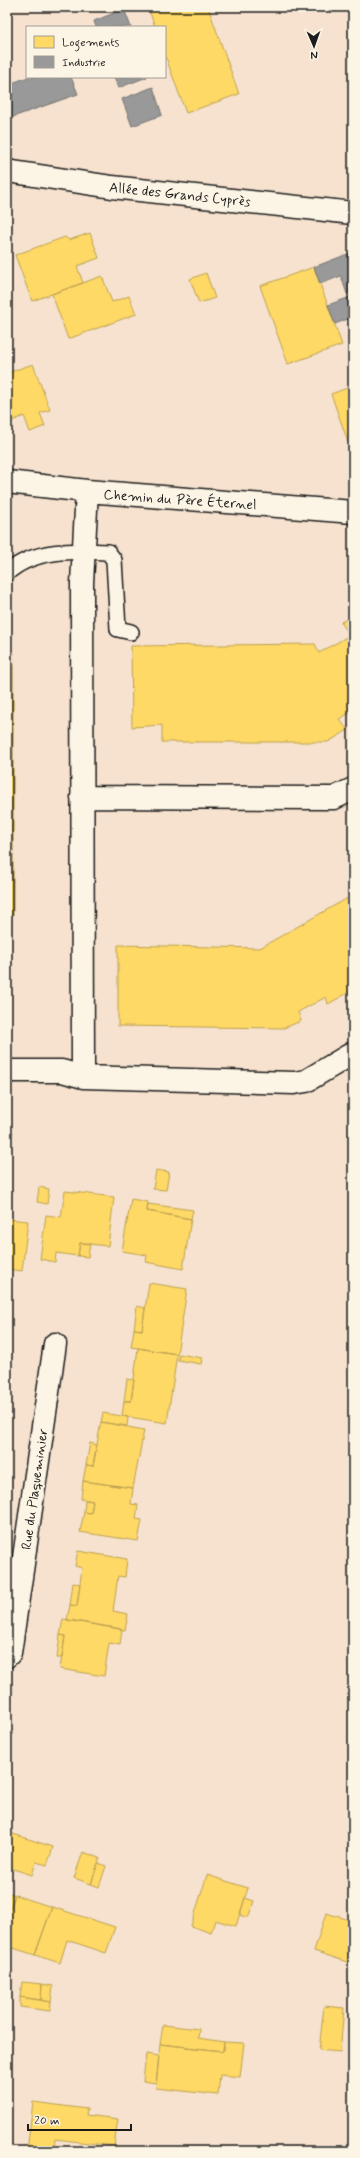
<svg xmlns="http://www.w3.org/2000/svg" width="360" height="2158" font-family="Mynerve,sans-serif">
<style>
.homes{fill:#ffd966;stroke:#bba050}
.industry{fill:#999;stroke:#747474}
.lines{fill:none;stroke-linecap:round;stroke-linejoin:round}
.service-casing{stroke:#1c1c1c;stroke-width:18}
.minor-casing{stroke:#1c1c1c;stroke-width:25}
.service{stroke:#fcf5e5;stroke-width:15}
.minor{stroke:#fcf5e5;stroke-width:22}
.labels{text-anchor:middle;stroke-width:4;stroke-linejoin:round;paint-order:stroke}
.street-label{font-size:14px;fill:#1c1c1c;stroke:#fcf5e5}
</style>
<rect width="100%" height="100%" fill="#f6e2ce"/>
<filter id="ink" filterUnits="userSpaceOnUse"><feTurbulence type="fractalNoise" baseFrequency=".025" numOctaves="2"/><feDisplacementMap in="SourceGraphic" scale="8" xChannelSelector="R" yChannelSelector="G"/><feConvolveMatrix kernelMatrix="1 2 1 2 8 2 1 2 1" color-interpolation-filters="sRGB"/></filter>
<g filter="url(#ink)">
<path class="homes" d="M148 7H208L239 94 186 113 165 55V27H155Z
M90 233 99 258 77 266 83 283 32 301 15 255 65 237 69 240Z
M314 267 342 345 288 364 260 286Z
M206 273 215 298 199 303 190 279Z
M102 276 112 302 129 296 136 314 68 339 52 294Z
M33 364 50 410 40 413 45 426 30 432 24 416 7 423V373Z
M353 386V440L348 442 331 394Z
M353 616V711L339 719 348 730 328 742H162V725L132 727 131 646 315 644 319 653 350 635 341 622Z
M7 656H13V915H7Z
M353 895V990L328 1004 326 997 298 1012 301 1021 284 1028 118 1026V945L260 948Z
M156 1170 169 1172 166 1190 153 1189Z
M39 1187 49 1189 47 1204 37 1202Z
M65 1191 114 1197 108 1246 80 1243 78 1256 56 1253 55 1262 40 1259 46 1215 61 1217Z
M131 1199 148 1202 147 1211 191 1219 183 1269 146 1262 147 1255 122 1251Z
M148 1204 193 1210 191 1219 147 1211Z
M7 1219 28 1221 22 1271 7 1269Z
M80 1243H90L88 1257 78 1256Z
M149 1283 187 1289 177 1354 131 1347 134 1329 142 1330Z
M137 1306 145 1308 142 1330 134 1329Z
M138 1348 177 1354 167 1423 122 1416 124 1401H131Z
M179 1354 202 1358 201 1364 178 1360Z
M127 1379 134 1380 131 1401H124Z
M103 1413 128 1417 127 1426 101 1422Z
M101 1422 144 1430 133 1488 83 1481 86 1465 93 1466Z
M90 1443 97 1445 93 1466 86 1465Z
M83 1481 133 1488 131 1504 138 1505 136 1519 142 1520 138 1541 80 1532 84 1512 91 1513 93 1501 81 1499Z
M85 1500 93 1501 91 1513 84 1512Z
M78 1551 127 1559 125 1577 118 1576 113 1611 128 1614 125 1630 67 1620 70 1605 77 1606 82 1568 75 1566Z
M73 1583 80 1584 77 1606 70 1605Z
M63 1619 122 1629 120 1645 109 1643 104 1676 60 1669 65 1636 60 1635Z
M60 1635 65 1636 62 1658H57Z
M7 1832 53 1847 47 1865 36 1862 32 1875 7 1867Z
M83 1852 100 1858 91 1884 74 1878Z
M98 1863 106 1866 99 1887 91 1884Z
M207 1875 248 1888 236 1926 215 1920 211 1933 191 1926Z
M7 1892 15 1895 7 1917Z
M15 1895 52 1907 35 1955 7 1946V1917Z
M245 1898 254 1901 248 1918 240 1915Z
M52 1907 115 1927 106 1953 67 1940 60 1963 35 1955Z
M326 1913 353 1921V1964L314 1951Z
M7 1979 12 1980 9 2008H7Z
M22 1982 42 1984 41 2000 20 1997Z
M42 1984 53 1986 51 2002 41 2000Z
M20 1997 51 2002 50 2011 20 2007Z
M324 2006 344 2008 340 2052 319 2050Z
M163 2025 199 2029 198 2038 224 2042 223 2051 160 2044Z
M224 2042 244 2043 240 2077 220 2075 218 2095 156 2088 160 2044 223 2051Z
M146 2054 159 2056 156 2083 143 2081Z
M33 2102 87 2109 86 2115 118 2119 114 2146 55 2139 54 2151H27Z"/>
<path class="industry" d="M124 9 131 27H96L94 21Z
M28 77H71L78 94 7 119V85Z
M114 77H147L118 88Z
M153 87 162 115 132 126 122 99Z
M353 252V291L347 294 341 276 320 284 314 267Z
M353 296V317L335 324 328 305Z"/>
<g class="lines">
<g class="service-casing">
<path id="service" d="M7 573C33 549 74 550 108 552L114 560 118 629 131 632"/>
</g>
<g class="minor-casing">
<path id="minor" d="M7 171 112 187 353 213
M7 482 87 491 353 512
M82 797 334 798 353 789
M7 1071H62L83 1077 294 1083 306 1081 353 1053
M83 1077 82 583 87 491
M7 1656 10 1653 55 1344"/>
</g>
<use href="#service" class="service"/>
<use href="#minor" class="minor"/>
</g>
</g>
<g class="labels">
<g class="street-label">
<text transform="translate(180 194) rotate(6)" y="5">Allée des Grands Cyprès</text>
<text transform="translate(180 499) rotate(4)" y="5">Chemin du Père Éternel</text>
<text transform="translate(34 1489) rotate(-82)" y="5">Rue du Plaqueminier</text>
</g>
</g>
<rect width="360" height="2158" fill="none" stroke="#fcf5e5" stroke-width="24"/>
<rect x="12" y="12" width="336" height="2134" fill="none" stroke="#1c1c1c" stroke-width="1.5" filter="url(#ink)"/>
<rect x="26" y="26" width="140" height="52" fill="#fcf5e5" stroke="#a29e95"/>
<rect x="34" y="36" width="20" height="12" fill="#ffd966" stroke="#a29e95"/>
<text x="62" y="46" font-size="12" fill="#1c1c1c">Logements</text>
<rect x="34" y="56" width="20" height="12" fill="#999999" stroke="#a29e95"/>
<text x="62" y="66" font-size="12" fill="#1c1c1c">Industrie</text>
<g transform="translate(314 46) rotate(178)" stroke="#fcf5e5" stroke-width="3" paint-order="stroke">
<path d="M0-3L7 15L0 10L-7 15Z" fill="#1c1c1c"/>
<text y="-6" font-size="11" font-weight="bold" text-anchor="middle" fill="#1c1c1c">N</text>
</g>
<path d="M28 2124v6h103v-6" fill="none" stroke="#1c1c1c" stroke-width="2"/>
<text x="34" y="2124" font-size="12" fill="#1c1c1c" stroke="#fcf5e5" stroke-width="3" paint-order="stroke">20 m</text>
</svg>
